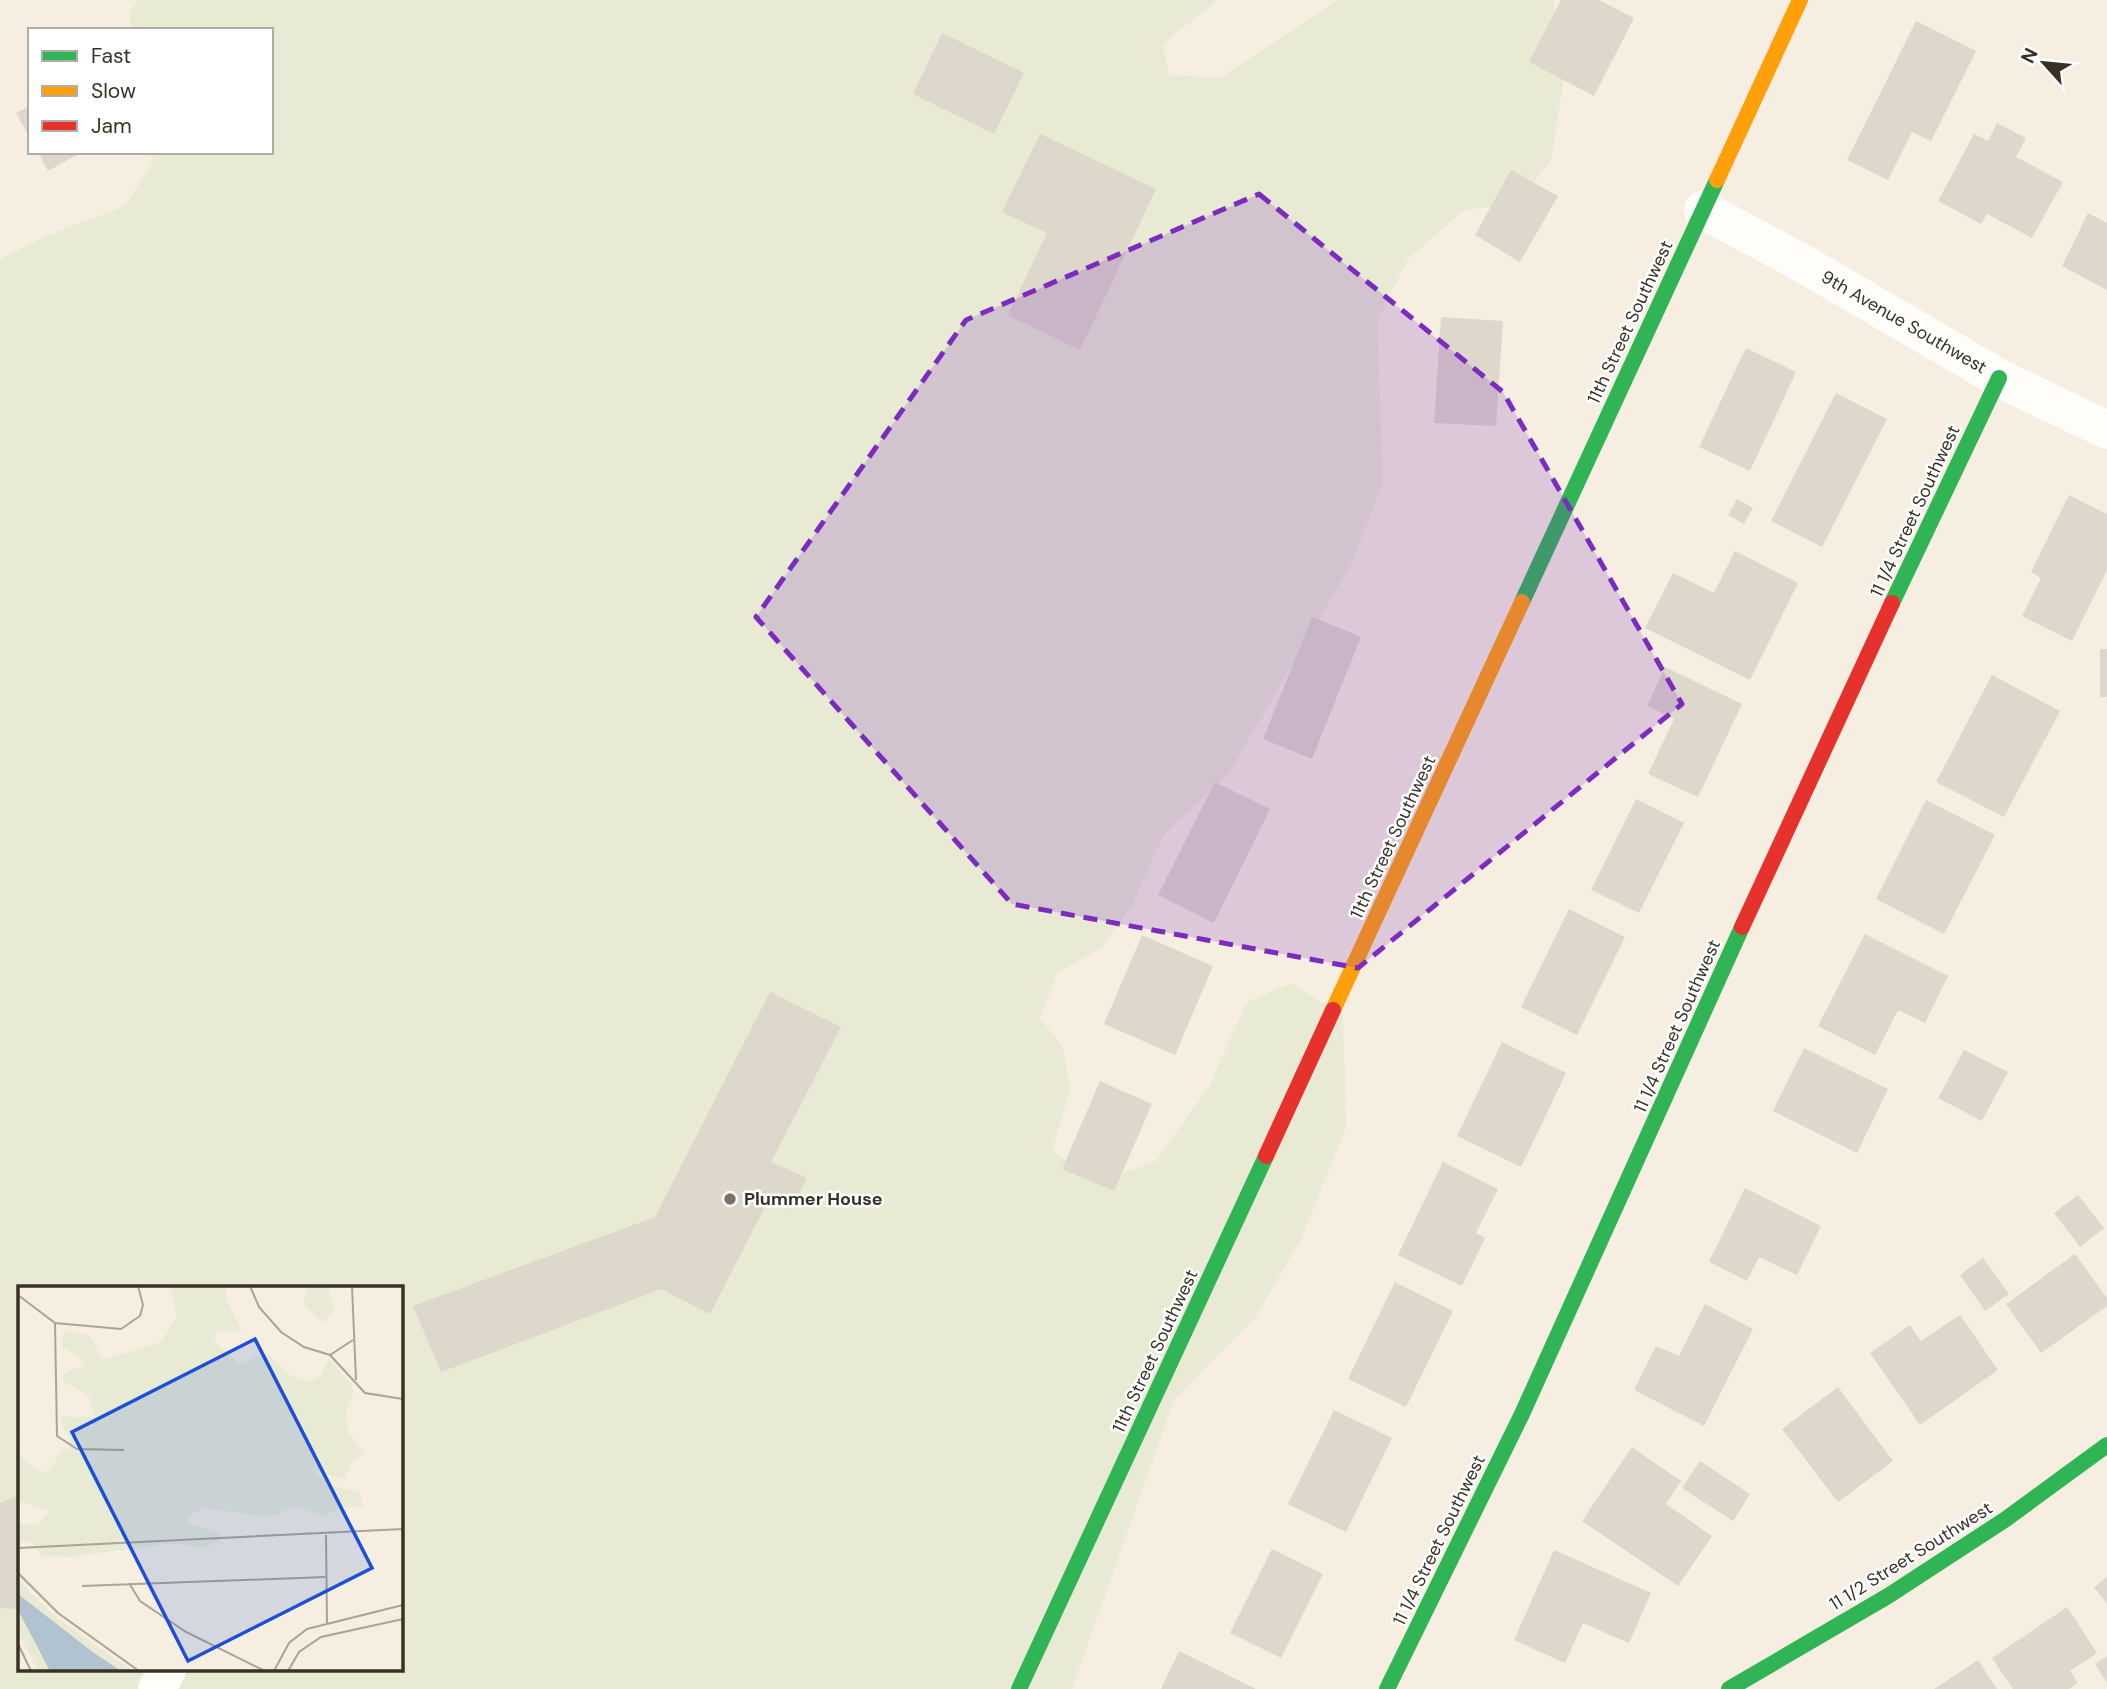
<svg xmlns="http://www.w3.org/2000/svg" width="2107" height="1689" font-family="'DM Sans',sans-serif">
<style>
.green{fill:#e8ead3;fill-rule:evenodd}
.building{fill:#ded7cb}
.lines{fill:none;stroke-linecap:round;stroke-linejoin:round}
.street{stroke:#fefdfa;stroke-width:38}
.fast{stroke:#30b455;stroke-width:16}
.slow{stroke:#ff9f0a;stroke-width:16}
.jam{stroke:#e5322d;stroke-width:16}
.marked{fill:#7b2cbf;fill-opacity:0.2;stroke:#7b2cbf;stroke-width:5;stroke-dasharray:14 9;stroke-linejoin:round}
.poi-dot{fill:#7a7467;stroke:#fff;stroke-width:2.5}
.labels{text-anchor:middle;stroke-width:5;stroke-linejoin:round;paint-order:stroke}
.street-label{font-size:18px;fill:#383226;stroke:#fff}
.poi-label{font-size:18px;font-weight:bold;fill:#383226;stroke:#fff;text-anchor:start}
.inset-road{fill:none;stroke:#aaa396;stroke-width:2}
.view{fill:#1d4ed8;fill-opacity:0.15;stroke:#1d4ed8;stroke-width:3.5}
.inset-edge{fill:none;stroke:#383226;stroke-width:3.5}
</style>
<rect width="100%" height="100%" fill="#f6efe1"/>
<path class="green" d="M139 0H1218L1163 44 1169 75 1220 78 1338 0H1553L1565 72 1551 160 1517 203 1464 210 1408 259 1377 321 1383 483 1351 565 1228 774 1163 836 1131 907 1100 949 1058 972 1040 1018 1063 1047 1070 1090 1052 1151 1100 1182 1156 1161 1210 1085 1246 1003 1290 983 1343 1015 1346 1128 1301 1239 1256 1317 1174 1400 1072 1689H0V259L46 236 125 206 153 162 151 152H271V30H132L129 12ZM19 1288H401V1670H19Z"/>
<path class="building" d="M1561 0H1599L1634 18 1594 96 1529 62Z
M1916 21 1976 51 1931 141 1912 132 1888 180 1847 160Z
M942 33 1024 73 994 134 913 94Z
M30 106V138L16 113Z
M1997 123 2026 138 2016 157 2063 182 2032 238 1987 214 1981 224 1938 201 1974 134 1988 141Z
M1040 134 1156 189 1080 350 1008 315 1047 233 1002 212Z
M38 152H82L48 171Z
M1511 170 1558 196 1520 262 1475 235Z
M2088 213 2107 223V290L2062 266Z
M1441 317 1503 321 1496 426 1434 423Z
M1746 348 1796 372 1750 471 1699 447Z
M1836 393 1887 419 1822 547 1771 521Z
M2069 495 2107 514V570L2072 641 2022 616 2041 578 2031 572Z
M1737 499 1753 508 1744 524 1728 515Z
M1735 551 1798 583 1750 680 1645 628 1673 573 1714 593Z
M1312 617 1361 637 1312 759 1263 739Z
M2100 649H2107V697H2100Z
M1665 667 1742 704 1698 797 1648 774 1674 719 1647 706Z
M1992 675 2060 711 2004 817 1936 782Z
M1215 782 1270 809 1214 923 1158 895Z
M1636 799 1684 823 1639 913 1591 890Z
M1926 800 1995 835 1944 934 1876 899Z
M1569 909 1625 937 1577 1035 1521 1007Z
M1865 934 1948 976 1925 1023 1898 1010 1875 1055 1818 1026Z
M1142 935 1213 966 1175 1055 1104 1024Z
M770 992 841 1027 771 1162 807 1178 792 1209 769 1199 710 1314 661 1289 441 1372 413 1306 655 1217Z
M1502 1042 1566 1073 1521 1167 1457 1136Z
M1804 1048 1888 1089 1857 1153 1773 1111Z
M1964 1050 2008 1072 1982 1121 1938 1098Z
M1100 1081 1152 1104 1114 1191 1062 1169Z
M1443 1162 1498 1189 1476 1233 1485 1238 1462 1286 1398 1255Z
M1745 1188 1821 1226 1797 1275 1759 1257 1747 1281 1709 1262Z
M2078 1195 2104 1228 2080 1247 2054 1213Z
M2075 1254 2107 1298V1306L2041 1353 2006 1304Z
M1983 1258 2009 1294 1985 1311 1960 1275Z
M1395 1282 1453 1311 1406 1407 1348 1379Z
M1705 1304 1753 1329 1704 1426 1634 1390 1656 1346 1679 1356Z
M1960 1315 1998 1370 1920 1425 1870 1353 1910 1325 1921 1341Z
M1838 1387 1893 1461 1838 1502 1782 1429Z
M1334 1410 1392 1438 1346 1532 1288 1504Z
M1632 1447 1681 1481 1666 1504 1712 1536 1678 1586 1582 1521Z
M1700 1461 1750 1494 1733 1521 1682 1488Z
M19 1495V1609L0 1608V1503Z
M1272 1549 1323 1574 1281 1658 1230 1633Z
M1554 1550 1651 1593 1629 1643 1583 1623 1565 1663 1514 1640Z
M2107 1577V1604L2094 1587Z
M2067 1607 2097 1653 2070 1671 2078 1683 2069 1689H2013L1992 1658Z
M1179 1651 1256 1689H1161Z
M2107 1656V1683L2095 1664Z
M1978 1660 1997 1689H1934Z"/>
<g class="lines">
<path class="street" d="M1703 210 1795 259 1999 378 2107 430
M157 1689 167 1670"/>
<path class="fast" d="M1522 602 1717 180
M1892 603 1999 378
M1019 1689 1266 1156
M1387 1689 1522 1414 1742 927
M1729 1689 1888 1596 2006 1519 2107 1445"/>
<path class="slow" d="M1717 180 1800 0
M1333 1010 1522 602"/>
<path class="jam" d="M1742 927 1892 603
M1266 1156 1333 1010"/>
</g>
<path class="marked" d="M1259 194 1503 392 1682 704 1358 968 1012 904 756 617 966 320Z"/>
<circle class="poi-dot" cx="730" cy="1199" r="7"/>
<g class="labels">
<g class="street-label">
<text transform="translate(1630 322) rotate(-65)" y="6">11th Street Southwest</text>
<text transform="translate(1904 322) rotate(30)" y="6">9th Avenue Southwest</text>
<text transform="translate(1915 511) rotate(-65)" y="6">11 1/4 Street Southwest</text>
<text transform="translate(1393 837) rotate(-65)" y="6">11th Street Southwest</text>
<text transform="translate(1677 1026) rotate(-66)" y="6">11 1/4 Street Southwest</text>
<text transform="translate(1155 1351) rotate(-65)" y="6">11th Street Southwest</text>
<text transform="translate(1439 1540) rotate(-64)" y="6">11 1/4 Street Southwest</text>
<text transform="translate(1911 1556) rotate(-32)" y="6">11 1/2 Street Southwest</text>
</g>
<g class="poi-label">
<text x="744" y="1205">Plummer House</text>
</g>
</g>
<g transform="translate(18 1286)">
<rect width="385" height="385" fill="#f6efe1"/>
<path d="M152 0H209L207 11 224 45 200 46 196 55 222 78 243 68 251 69 273 90 291 96 302 90 311 73 331 95 336 106 328 124 330 146 347 168 333 176 327 193 294 184 314 200 342 206 345 221H323L305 230 278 220 251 231 184 222 170 231V238L202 247 201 255 189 261 150 258 50 271 23 270 14 256H0V237L19 240 31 226 0 214V140L3 171 22 186 32 185 45 162 52 164V152L42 136 44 130 77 132 71 110 44 94 45 88 66 79 65 73 43 60 44 51 49 44 72 50 85 74 143 56 159 30ZM291 0H310L316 25 304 37 285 18ZM0 294 39 332 114 385H20L0 345Z" fill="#e8ead3"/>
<path d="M0 308 76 367 103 385H32L0 324Z" fill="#b1c3d0"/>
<path class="inset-road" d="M232 0 241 21 263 46 286 61 312 69 347 107 385 113M334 0 338 94M0 9 37 37 103 43 122 30 125 19 120 0M37 37 39 150 59 163 106 164M312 69 335 54M308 249 309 337M0 262 385 243M0 287 40 327 121 385M111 297 122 315 168 346 247 385M64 300 307 291M0 358 13 385M256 385 271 357 289 343 385 319M270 385 281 366 303 351 385 333"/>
<path class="view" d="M237 53 354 282 170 375 54 146Z"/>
<rect width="385" height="385" class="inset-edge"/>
</g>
<rect x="28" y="28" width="245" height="126" fill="#ffffff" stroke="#afada8" stroke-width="2"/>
<rect x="42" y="51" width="35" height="10" fill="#30b455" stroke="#afada8" stroke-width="2"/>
<text x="91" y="63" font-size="21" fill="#383226">Fast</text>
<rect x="42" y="86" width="35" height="10" fill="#ff9f0a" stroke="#afada8" stroke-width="2"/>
<text x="91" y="98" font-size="21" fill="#383226">Slow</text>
<rect x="42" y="121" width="35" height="10" fill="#e5322d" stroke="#afada8" stroke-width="2"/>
<text x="91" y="133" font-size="21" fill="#383226">Jam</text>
<g transform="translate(2044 63) rotate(297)" stroke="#ffffff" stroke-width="5" paint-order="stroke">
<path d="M0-5L12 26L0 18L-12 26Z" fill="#383226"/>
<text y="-10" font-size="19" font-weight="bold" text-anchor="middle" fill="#383226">N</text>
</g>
</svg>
